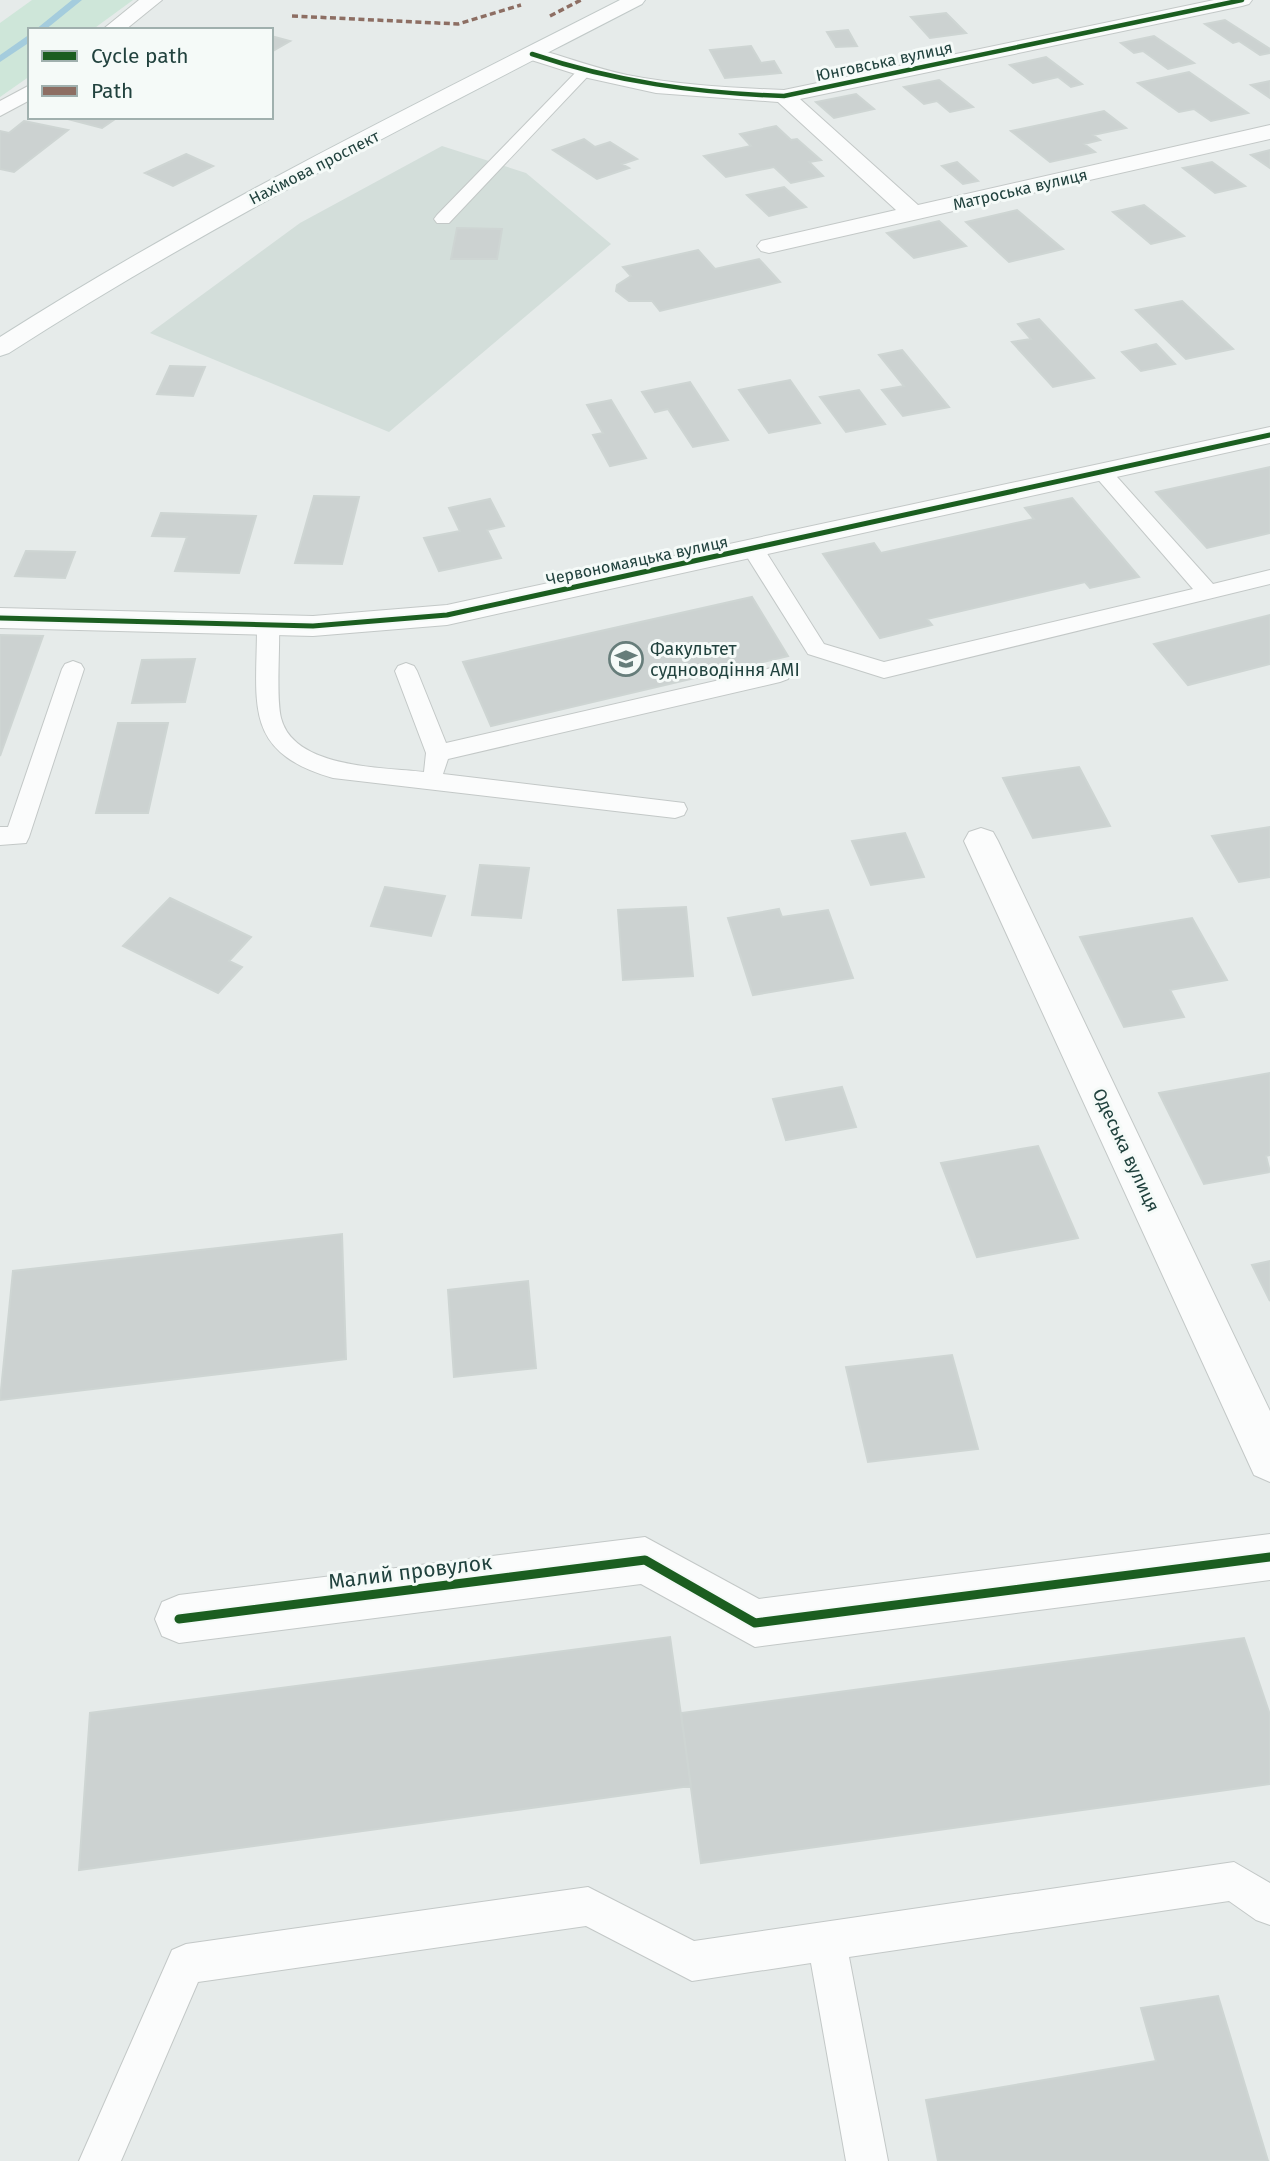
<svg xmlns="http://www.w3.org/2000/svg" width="1270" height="2161" font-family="'Fira Sans',sans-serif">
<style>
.built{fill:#d3deda}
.green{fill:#cee6d9}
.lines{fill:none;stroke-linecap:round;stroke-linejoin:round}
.stream{fill:#a4ccdd;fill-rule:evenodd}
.building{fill:#ccd2d1;stroke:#ced5d3;stroke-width:2}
.lane-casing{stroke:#c3c8c7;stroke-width:2}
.street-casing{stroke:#c3c8c7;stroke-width:2}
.secondary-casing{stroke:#c1c9c8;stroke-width:2}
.lane{fill:#fbfcfc;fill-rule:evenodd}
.street{fill:#fbfcfc;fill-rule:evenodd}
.secondary{fill:#fbfcfc;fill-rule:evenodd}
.quiet{stroke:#8d6e63;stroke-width:3.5;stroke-dasharray:6 3.5;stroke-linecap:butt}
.cycleway-far2-casing{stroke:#f5faf8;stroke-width:7}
.cycleway-far1-casing{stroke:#f5faf8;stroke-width:9}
.cycleway-casing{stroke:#f5faf8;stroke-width:13}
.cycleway-far2{stroke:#1b5e20;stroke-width:4.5}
.cycleway-far1{stroke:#1b5e20;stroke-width:5}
.cycleway{stroke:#1b5e20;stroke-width:9}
.labels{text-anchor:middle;stroke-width:6;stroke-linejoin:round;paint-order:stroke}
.far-street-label{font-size:16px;fill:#21423e;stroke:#f5faf8}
.poi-label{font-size:18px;fill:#21423e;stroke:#f5faf8;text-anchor:start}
.street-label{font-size:18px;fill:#21423e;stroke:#f5faf8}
.near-street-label{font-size:21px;fill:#21423e;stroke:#f5faf8}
</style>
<rect width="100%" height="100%" fill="#e6ebea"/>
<path class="built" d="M442 146 526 173 611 244 389 432 150 333 300 223Z"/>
<path class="green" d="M32 0H133L92 30H30V76L0 97V23Z"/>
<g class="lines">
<path class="stream" d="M72 0H82L45 30H35Z
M30 34V42L0 62V55Z"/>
</g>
<path class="building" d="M946 13 966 33 930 38 911 17Z
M1225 20 1270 49V53L1260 55 1239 41 1233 43 1205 24Z
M848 30 857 46 836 47 827 32Z
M271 36 290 41 271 52Z
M1154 36 1194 63 1168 69 1143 51 1134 53 1121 43Z
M751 46 761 63 774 61 781 73 725 78 710 50Z
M1046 57 1082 84 1071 87 1058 77 1033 83 1010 65Z
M1189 72 1248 113 1211 121 1194 109 1179 112 1138 83Z
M939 80 973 107 950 112 937 101 924 104 904 87Z
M1270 81V98L1251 85Z
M856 94 874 109 834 118 816 102Z
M1104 111 1126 128 1093 135 1100 140 1084 144 1095 152 1050 162 1011 131Z
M71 117H118L102 128 68 119Z
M24 121 68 130 14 172 0 169V131L9 133Z
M776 126 791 140 797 139 821 160 809 162 823 176 791 183 774 167 726 177 704 156 751 146 740 134Z
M584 139 595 147 610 142 637 159 622 164 629 168 597 179 553 150Z
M1270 150V168L1251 155Z
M186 154 213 166 173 186 145 173Z
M957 162 978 181 963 184 942 166Z
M1212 162 1245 186 1215 193 1183 168Z
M784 187 806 207 769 216 747 195Z
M1144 205 1184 236 1151 244 1113 212Z
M1017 210 1063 249 1009 262 966 222Z
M939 221 966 246 914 258 887 233Z
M457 228 502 229 497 259H451Z
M698 250 715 269 759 259 780 282 660 311 652 301H629L616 291 617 285 631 276 623 267Z
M1182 301 1233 349 1186 359 1136 310Z
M1039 319 1094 378 1053 387 1012 342 1031 339 1018 324Z
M1156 344 1175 364 1141 371 1122 352Z
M902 350 949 407 903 416 882 390 904 386 879 355Z
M170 366 205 367 193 396 157 394Z
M790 380 820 423 769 433 739 390Z
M690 382 728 440 693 447 668 409 655 412 642 392Z
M859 390 885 424 846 432 820 397Z
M611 400 646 458 610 466 593 435 603 433 587 405Z
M1270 467V533L1207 548 1156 492Z
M314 496 359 497 342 564 295 563Z
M1072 498 1139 577 1090 588 1085 582 927 619 932 625 880 638 823 554 874 543 881 553 1034 519 1025 508Z
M490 499 504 526 487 530 501 558 439 571 424 538 460 531 449 508Z
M161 513 256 516 239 573 175 571 187 537 152 536Z
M26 551 75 552 65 578 15 576Z
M752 597 788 656 491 726 463 662Z
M1270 615V664L1188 685 1154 644Z
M0 635 43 636 0 756Z
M195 659 185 702 132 703 142 660Z
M118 723H168L148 813H96Z
M1079 767 1110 826 1033 838 1003 778Z
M1270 827V877L1239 882 1212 836Z
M905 833 924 877 871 885 852 841Z
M480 865 529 868 521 918 472 915Z
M385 887 445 896 431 936 371 926Z
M170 898 251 937 229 961 242 967 218 993 123 946Z
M686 907 693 976 623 980 618 910Z
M779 909 782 917 828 910 853 978 753 995 728 918Z
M1192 918 1227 980 1170 990 1184 1017 1124 1027 1080 937Z
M1270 1073V1155L1266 1156 1270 1172 1204 1184 1159 1093Z
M842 1087 856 1127 786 1140 773 1099Z
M1038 1146 1078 1238 977 1257 941 1163Z
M342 1234 346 1359 0 1400 13 1271Z
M1270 1261V1301L1252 1265Z
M528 1281 536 1368 454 1377 448 1290Z
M952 1355 978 1449 868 1462 846 1367Z
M670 1637 691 1786 79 1870 90 1713Z
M1244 1638 1270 1715V1784L701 1863 681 1713Z
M1218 1996 1268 2161H938L926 2100 1156 2061 1141 2008Z"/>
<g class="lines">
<g class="lane-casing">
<path id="lane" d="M584 67 592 72 589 75 449 223H437L434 219 437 215 579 69Z
M1102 466 1109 468 1213 584 1270 570V584L884 678 808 654 742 549 745 544H761L824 644 884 662 1193 589 1095 476 1092 472 1095 468Z
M268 619 276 621 279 626C280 650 276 697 281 718 294 769 383 767 424 772L426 753 395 671 398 666 406 663 414 666 417 671 446 743 780 666 788 669 791 674 788 679 780 682 448 759 443 774 684 803 687 809 684 815 675 818 333 778C242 752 257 704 257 626L260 621Z
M73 661 81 664 84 669 29 837 26 843 0 845V827H8L62 669 65 664Z
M1234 1862 1270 1883V1925L1256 1920 1229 1901 849 1957 888 2161H846L811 1963 692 1981 586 1926 198 1982 121 2161H79L172 1950 186 1944 588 1887 694 1941Z"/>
</g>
<g class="street-casing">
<path id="street" d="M139 0H162L125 30H102Z
M1214 0H1252L1249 4 1242 6 800 99 918 205 1270 125V139L769 253 761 251 757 246 761 241 896 210 778 102 656 93 588 78 525 58 522 54 525 50 532 48C564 56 594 68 627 75 678 85 731 88 784 90Z
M30 85V100L0 116V101Z
M1270 427V443L447 625 313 636 0 628V608L313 616 447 605Z
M981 828 993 832 998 841 1270 1411V1482L1254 1475 964 841 969 832Z
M1270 1534V1580L755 1647 641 1584 179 1643 162 1636 155 1619 162 1602 179 1595 645 1537 759 1599Z"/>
</g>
<g class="secondary-casing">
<path id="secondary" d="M620 0H645L642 4C428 115 212 222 9 353L0 356V337C199 210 410 107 620 0Z"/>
</g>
<use href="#lane" class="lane"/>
<use href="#street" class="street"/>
<use href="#secondary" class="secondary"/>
<path class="quiet" d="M292 16 458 24 521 5
M550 16 581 0"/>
<g class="cycleway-far2-casing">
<path id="cycleway-far2" d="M532 54C615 82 697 93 784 96L1242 0"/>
</g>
<g class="cycleway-far1-casing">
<path id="cycleway-far1" d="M0 618 313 626 447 615 1270 435"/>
</g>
<g class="cycleway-casing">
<path id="cycleway" d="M179 1619 645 1560 755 1623 1270 1557"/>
</g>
<use href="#cycleway-far2" class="cycleway-far2"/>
<use href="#cycleway-far1" class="cycleway-far1"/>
<use href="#cycleway" class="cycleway"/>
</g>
<defs>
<g id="university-ring" transform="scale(1.75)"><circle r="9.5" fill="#f5faf8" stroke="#667d7a" stroke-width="1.5"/><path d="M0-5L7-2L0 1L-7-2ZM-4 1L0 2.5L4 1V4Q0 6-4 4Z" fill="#667d7a"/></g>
</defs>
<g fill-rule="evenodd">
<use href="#university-ring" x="626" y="659"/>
</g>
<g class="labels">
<g class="far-street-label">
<text transform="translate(884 61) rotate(-12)" y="6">Юнговська вулиця</text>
<text transform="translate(314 167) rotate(-27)" y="6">Нахімова проспект</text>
<text transform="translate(1020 189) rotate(-13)" y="6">Матроська вулиця</text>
<text transform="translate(637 560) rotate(-12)" y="6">Червономаяцька вулиця</text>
</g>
<g class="poi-label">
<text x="650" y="655">Факультет<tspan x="650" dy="21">судноводіння АМІ</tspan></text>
</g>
<g class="street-label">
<text transform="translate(1126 1150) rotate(65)" y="6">Одеська вулиця</text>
</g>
<g class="near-street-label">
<text transform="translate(410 1572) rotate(-7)" y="7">Малий провулок</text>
</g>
</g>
<rect x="28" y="28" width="245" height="91" fill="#f5faf8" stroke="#a0b0ae" stroke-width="2"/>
<rect x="42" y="51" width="35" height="10" fill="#1b5e20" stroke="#a0b0ae" stroke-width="2"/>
<text x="91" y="63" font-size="21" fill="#21423e">Cycle path</text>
<rect x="42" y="86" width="35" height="10" fill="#8d6e63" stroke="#a0b0ae" stroke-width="2"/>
<text x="91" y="98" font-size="21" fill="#21423e">Path</text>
</svg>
